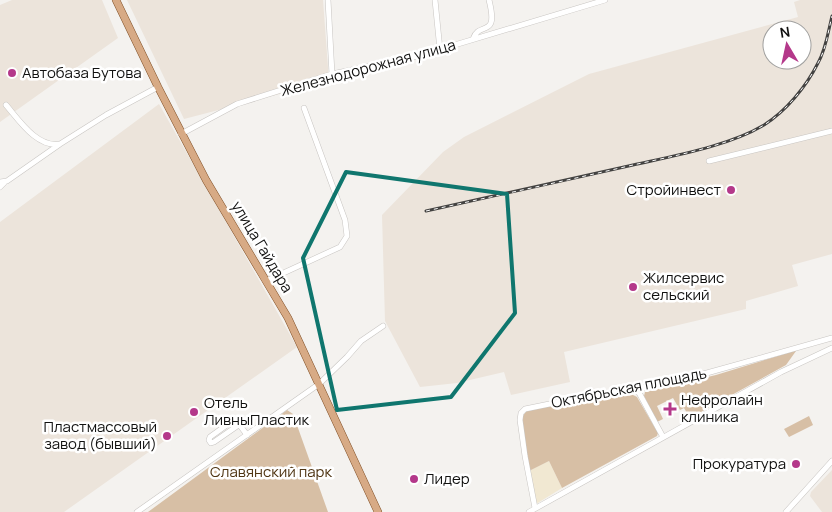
<svg xmlns="http://www.w3.org/2000/svg" width="832" height="512" font-family="Manrope,sans-serif">
<style>
.commercial{fill:#f1e8d2}
.built{fill:#ece4db;fill-rule:evenodd}
.green{fill:#d7bfa5}
.lines{fill:none;stroke-linecap:round;stroke-linejoin:round}
.minor-casing{stroke:#c8c5c2;stroke-width:6}
.major-casing{stroke:#815027;stroke-width:8}
.minor{stroke:#fff;stroke-width:5}
.major{stroke:#d7aa85;stroke-width:7}
.rail-casing{stroke:#434241;stroke-width:3}
.rail{stroke:#fff;stroke-width:1;stroke-dasharray:4;stroke-linecap:butt}
.marked{fill:none;stroke:#0f766e;stroke-width:4;stroke-linejoin:round}
.poi-dot{fill:#b4388a;stroke:#fff;stroke-width:2}
.labels{text-anchor:middle;stroke-width:5;stroke-linejoin:round;paint-order:stroke}
.street-label{font-size:15px;fill:#111110;stroke:#fff}
.poi-label{font-size:15px;fill:#111110;stroke:#fff;text-anchor:start}
.park-label{font-size:15px;fill:#4f3513;stroke:#fff}
</style>
<rect width="100%" height="100%" fill="#f4f2ef"/>
<path class="commercial" d="M549 461 562 488 536 504 529 471Z"/>
<path class="built" d="M12 0H102L118 38 0 122V5Z
M127 0H323L329 81 184 119Z
M800 0H832V254L792 265 798 286 746 301V309L564 352 570 382 511 395 504 372 457 383 420 387 385 321 382 215 443 152 464 137 589 74 798 17 794 2ZM772 30H802V60H772Z
M159 104 297 347 64 512H0V222Z
M832 470V512H822L810 496 811 492Z"/>
<path class="green" d="M794 351H796L786 365 690 418 684 408 680 410 673 398 657 406 663 419 657 422 644 396 645 392 716 375Z
M626 393 631 394 637 397 658 433 657 436 562 488 549 461 529 471 521 419 527 410Z
M287 410 293 414 328 512H148Z
M809 416 813 425 789 437 784 429Z"/>
<g class="lines">
<g class="minor-casing">
<path id="minor" d="M328 0 332 74
M435 0 440 50
M473 39C479 20 499 40 489 0
M6 105C19 120 37 148 60 144L106 115 158 87
M181 134 237 104 332 74 418 56 605 0
M709 161 832 131
M0 182 7 181 60 144
M0 187 5 182
M266 281 340 247 347 236 345 220 304 108
M637 389 663 437
M240 424 214 442 211 443 209 440 210 437 235 419 236 420 247 435
M535 508 525 456 520 420 521 413 525 409 569 400 637 389 696 376 832 338
M137 512 319 384 347 357 361 341 383 326
M529 512 781 372 832 348
M786 512 832 461"/>
</g>
<g class="major-casing">
<path id="major" d="M116 0 158 87 206 180 288 318 378 512"/>
</g>
<use href="#minor" class="minor"/>
<use href="#major" class="major"/>
<g class="rail-casing">
<path id="rail" d="M426 211C495 196 564 181 633 165 673 156 729 146 764 125 786 111 806 87 818 63 826 49 828 32 832 16"/>
</g>
<use href="#rail" class="rail"/>
</g>
<path class="marked" d="M346 172 507 194 515 313 451 397 337 410 303 258Z"/>
<g class="poi-dot">
<circle cx="12" cy="73" r="5"/>
<circle cx="731" cy="190" r="5"/>
<circle cx="633" cy="287" r="5"/>
<path d="M667.5 401.5h5v5h5v5h-5v5h-5v-5h-5v-5h5z"/>
<circle cx="194" cy="412" r="5"/>
<circle cx="167" cy="436" r="5"/>
<circle cx="796" cy="464" r="5"/>
<circle cx="414" cy="479" r="5"/>
</g>
<g class="labels">
<g class="street-label">
<text transform="translate(368 68) rotate(-15)" y="5">Железнодорожная улица</text>
<text transform="translate(262 247) rotate(59)" y="5">улица Гайдара</text>
<text transform="translate(629 388) rotate(-11)" y="5">Октябрьская площадь</text>
</g>
<g class="poi-label">
<text x="22" y="78">Автобаза Бутова</text>
<text x="721" y="195" text-anchor="end">Стройинвест</text>
<text x="643" y="283">Жилсервис<tspan x="643" dy="17">сельский</tspan></text>
<text x="681" y="405">Нефролайн<tspan x="681" dy="17">клиника</tspan></text>
<text x="204" y="408">Отель<tspan x="204" dy="17">ЛивныПластик</tspan></text>
<text x="157" y="432" text-anchor="end">Пластмассовый<tspan x="157" dy="17">завод (бывший)</tspan></text>
<text x="786" y="469" text-anchor="end">Прокуратура</text>
<text x="424" y="484">Лидер</text>
</g>
<g class="park-label">
<text x="271" y="477">Славянский парк</text>
</g>
</g>
<g transform="translate(787 45) rotate(351)"><circle r="24" fill="#ffffff" stroke="#a0a09f"/>
<path d="M0-4L9 19L0 12L-9 19Z" fill="#b4388a"/>
<text y="-8" font-size="14" font-weight="bold" text-anchor="middle" fill="#111110">N</text>
</g>
</svg>
